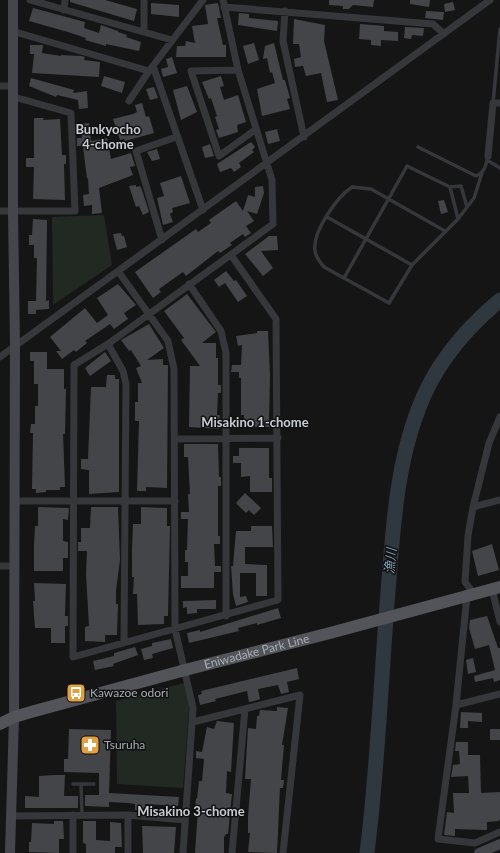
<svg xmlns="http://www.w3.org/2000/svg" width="500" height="853" font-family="Lato,'Noto Sans JP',sans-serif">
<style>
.green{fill:#212922}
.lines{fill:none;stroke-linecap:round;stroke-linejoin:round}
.river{stroke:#2f383e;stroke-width:15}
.building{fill:#444549}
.lane{stroke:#36373b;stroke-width:3.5}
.street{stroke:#36373b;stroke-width:7}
.secondary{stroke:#44464b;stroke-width:10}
.primary{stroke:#52545a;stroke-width:12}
.labels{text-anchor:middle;stroke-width:3;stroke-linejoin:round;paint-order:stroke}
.street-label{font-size:12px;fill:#a8adb5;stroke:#101011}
.poi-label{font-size:12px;fill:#a8adb5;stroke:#101011;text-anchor:start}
.neighbourhood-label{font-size:13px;font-weight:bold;fill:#c8cbd2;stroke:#101011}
.water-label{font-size:13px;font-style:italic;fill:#819cae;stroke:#101011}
</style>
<rect width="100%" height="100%" fill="#151516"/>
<path class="green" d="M104 215 112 265 53 305 52 217Z
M184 683 190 696 183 788 117 784 116 701Z"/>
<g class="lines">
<path class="river" d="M367 853C378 766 381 678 388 591 393 531 396 467 418 410 434 366 464 330 500 300"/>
</g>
<path class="building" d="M70 0H105L137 9 134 21 70 2Z
M329 0H374L373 7 353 5 349 9H343V6L329 5Z
M410 0H430L429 7 410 4Z
M453 2 455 10 445 12 444 4Z
M151 3 179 5V17L151 14Z
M218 3 221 18H217L223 45H226V57H176L177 46H185L186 41 195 43 192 26 208 24 205 5Z
M33 8 85 22 84 28 99 33 101 25 118 31V32L127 35 126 37 141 42 139 51 106 44V46L85 40 86 38 68 32 29 21Z
M426 11 444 12 443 20 425 18Z
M239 13 249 14V18L278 21 277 31 238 25Z
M294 19 325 25 324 41 338 100 327 102 321 73 306 76 303 66 295 67 294 59 301 57 299 44H293Z
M360 24 384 26V31L398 32V41L381 40V46L371 45V40L359 39Z
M405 27 424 28 423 36 412 35 411 39 404 38Z
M254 43 259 60 248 64 243 46Z
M274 43 283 80H285L290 98 287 99 290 109 262 116 257 89 275 83 272 72 270 73 267 58 263 59 265 46Z
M30 45H43L42 53 61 56V55L81 56 85 57 84 60 100 62 99 77 32 73 34 54H30Z
M172 57 177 73 163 77 161 69 168 67 166 59Z
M104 76 125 82 122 93 101 86Z
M221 76 224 86 220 87 224 100 238 95 246 122 237 125 238 132 219 138 216 130 219 129 215 117 217 116 211 98 209 99 202 82Z
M31 78 74 90 73 93 87 91 88 108 79 109 78 100 57 95 56 97 29 86Z
M187 86 197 112 181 120 173 90Z
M154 87 158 98 150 100 146 89Z
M142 103 146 117 149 116 154 133 125 141 124 139 120 140 113 119 133 114 137 112 135 105Z
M34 118H44L43 120 60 119 62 155H66V164H64L65 200 33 199 34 167H26V158H34Z
M89 123 91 141 107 138 111 159 131 153 135 166 130 167 133 175 99 188 102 213 92 214V205L84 206 83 195 89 194 88 178 87 179 83 146H77V138H82L80 124Z
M277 129 280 141 268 144 265 132Z
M251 142 255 147 252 150 254 152 239 163 241 167 234 172 231 168 220 172 217 164Z
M210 144 214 156 205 158 202 147Z
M157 149 160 159 152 161 147 152Z
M181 176 190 203 172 208 173 212 170 214 173 222 163 225 157 198 164 196 160 183Z
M136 185V187L140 186 142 190 149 212 143 215 139 206 136 207 129 186Z
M263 186 264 193 257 214 247 211 254 221 246 226 251 233 245 237 243 234 230 243 232 245 220 253 218 251 186 276 183 272 159 289 161 292 153 298 135 272 196 229 198 232 211 223 209 220 236 201 243 211 248 195 255 197V187Z
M444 200 448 212 441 214 438 201Z
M33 219 47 220 46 301 49 300V309L36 310V314H28V301H36L37 258H34V245H29V235H32Z
M121 233 122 236H124L127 247 117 250 113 234Z
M269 236H277L278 250 261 251 273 268 263 276 245 254Z
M226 271 234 281 236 280 247 296 238 302 225 283 219 287 214 280Z
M118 284 136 305 124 313 128 319 114 329 110 324 85 341 87 343 76 352 74 350 62 359 56 351H61L50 337 85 308 97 323 108 315 97 298Z
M187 294 216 332 202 343H216V358H218V385H221V393H218L217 415H220L219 429 189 427 190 366H200L181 340 184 338 164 311Z
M149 324 164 348 147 360 163 359V365H168V367L167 488 146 487V491H137L139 421H135V402H138V383H142L136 368 141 366 131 350 129 351 121 340Z
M257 331H268L270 376 269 421H271V427H243L244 415H241V378H239V372H231L232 365H241L242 345 238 346 236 336 257 333Z
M30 352H47V369H64V389H66L65 434H63L65 487H60V490H46V492L36 493V489H32L33 433H30L31 424H35V406H38V384H34V361H30Z
M105 352 111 361 90 376 85 368Z
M107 375H115V379H119V492L89 494V470L81 469V459H88L91 387H106Z
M184 444H218L219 477H221V486H218V536H220V544H214L215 566H221V572H214V588H181V576H188V562H185V550H187L188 519H181V512H189L188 494H190L188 457H184Z
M239 448H269V478H272V492H250V476L241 477V463H233V456H239Z
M245 493 261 508 254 515 249 510 246 513 236 503Z
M38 507 69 508 68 520 63 519V541L68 542V558H63V571H34V545L35 526H38Z
M91 507H118L120 560 116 590V604H118L117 635H105V642L85 641V627L89 626 86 574 87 551H78V542H81V528H90Z
M141 507 167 508V526H170L168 616H164V624L138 625 137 594H133L134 577H132V549L133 524H141Z
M251 526H272L273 547H245V564L267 565V596H256V573H240V597L246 596 248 602 236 606 233 594 231 566H233L236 531H251Z
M492 544 499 570 478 576 472 551Z
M34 583 66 584 65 616H68V626H65V643H51V628H35L33 601H35Z
M216 600V609H197V613L187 614V607L183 608V601Z
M278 608 281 618 257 625V623L238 628 239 631 189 643 187 633 200 630V632Z
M487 616 498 648H500V680L494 682 493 678 475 682 474 676 495 670 489 645 475 649 469 628 470 620Z
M171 639 173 648 152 654 153 658 144 660 141 649 152 646V643Z
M135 647 138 655 113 664 114 666 95 670 93 661 114 656V653Z
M473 658 476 672 468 674 466 660Z
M297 668 299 679 287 682 289 692 281 694 278 685 258 689 260 699 254 701 249 702 247 691 215 699 216 701 200 705 198 695 202 694 201 691Z
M277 707 288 708 282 745H284L281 780H284L283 788H280L277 853 248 852 250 833H248V816L251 779H245L248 728 256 729 257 716H259L260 710 277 711Z
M461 712 482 713V722L468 721V728H460Z
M217 721 234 723 231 772 227 771 226 793 232 794 228 834H226L224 837V853H195L198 809H195L196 798 197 799 199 781H202L204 759 196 758V751L202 752 207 727 214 729Z
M69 729 111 730 109 793 179 797 178 806 145 804V809L142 808V811L135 810V804L128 803 109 802V807L85 806V795H99V773L64 772V759H68Z
M490 729H500V740H490Z
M456 742H468V755H480L481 793 500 792V819L499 821 487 822V830L455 829V836L444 835 447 812 454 813 453 793H469L468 776 451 777 453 765 460 764 459 751H455Z
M54 775H65L64 796H78V808H25V796L39 797V776Z
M54 821H63L64 839H59V853L29 852V842H31L32 823 54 824Z
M83 821H96V840L110 841V822L121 823 122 847H115V853H86V844L83 843Z
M142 826 176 827 174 853H143Z"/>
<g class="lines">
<path class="lane" d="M493 103 500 29
M418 147 476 176C485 172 486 165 488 156
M487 160 500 168
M327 217 412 265
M458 219 474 198 482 173
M445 231 371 189 352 187C337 197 312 232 315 251 316 258 320 262 324 267L389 303 412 265 458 219 450 187
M344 278 407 166 450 187 461 186 467 207
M73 784H94
M81 784 82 815"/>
<path class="street" d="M30 0 172 40
M223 0 238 70 272 180 273 224 108 344 74 365 73 657 278 600 276 319 231 255
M224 7 433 24 444 34
M64 10 65 0
M285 11 283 41 304 137
M12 31 149 71
M144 32V0
M153 66 203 210
M238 70 191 71 219 156 255 130
M0 86H13
M129 101 149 71 203 0
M488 156 493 103H500
M0 211H75L71 113 14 97
M162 240 136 151 176 137
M118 271 168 341 174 369 175 629 193 708 183 853
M189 284 221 331 226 353V616
M108 344 123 371 126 384 124 642
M0 357 490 0
M175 439 278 438
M15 501H175
M473 507 500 500
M0 566H15
M492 589 500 622
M474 594 465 582 468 536 473 507 489 443 500 417
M467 596 456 705 438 839 475 843 500 832
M456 705 500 694
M193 722 300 695 283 853
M10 816 128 815 185 820
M73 853V815
M128 853V815
M232 853 245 709"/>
<path class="secondary" d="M10 853 14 717 15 345 13 212V0
M479 853 500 844"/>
<path class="primary" id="s1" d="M0 724 14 717 31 712 185 670 330 633 500 587"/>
</g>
<defs>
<g id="bus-square" transform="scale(1)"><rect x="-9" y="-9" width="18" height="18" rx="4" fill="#e3a040" stroke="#101011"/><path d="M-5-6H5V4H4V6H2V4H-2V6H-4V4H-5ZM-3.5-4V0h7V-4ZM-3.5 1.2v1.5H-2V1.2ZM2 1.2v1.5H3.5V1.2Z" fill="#fff"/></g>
<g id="pharmacy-square" transform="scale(1)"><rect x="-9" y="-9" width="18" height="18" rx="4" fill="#e3a040" stroke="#101011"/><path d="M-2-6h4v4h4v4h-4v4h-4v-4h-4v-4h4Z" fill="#fff"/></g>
</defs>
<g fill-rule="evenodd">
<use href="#bus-square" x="76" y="693"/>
<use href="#pharmacy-square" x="90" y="745"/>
</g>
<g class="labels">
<g class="street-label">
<text dy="4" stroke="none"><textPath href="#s1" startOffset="267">Eniwadake Park Line</textPath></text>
</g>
<g class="poi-label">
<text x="90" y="697">Kawazoe odori</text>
<text x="104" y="749">Tsuruha</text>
</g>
<g class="neighbourhood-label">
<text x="108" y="134">Bunkyocho<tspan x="108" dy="15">4-chome</tspan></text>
<text x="255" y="427">Misakino 1-chome</text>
<text x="191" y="816">Misakino 3-chome</text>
</g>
<g class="water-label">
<text transform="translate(390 561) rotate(-85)" y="5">漁川</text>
</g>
</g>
</svg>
